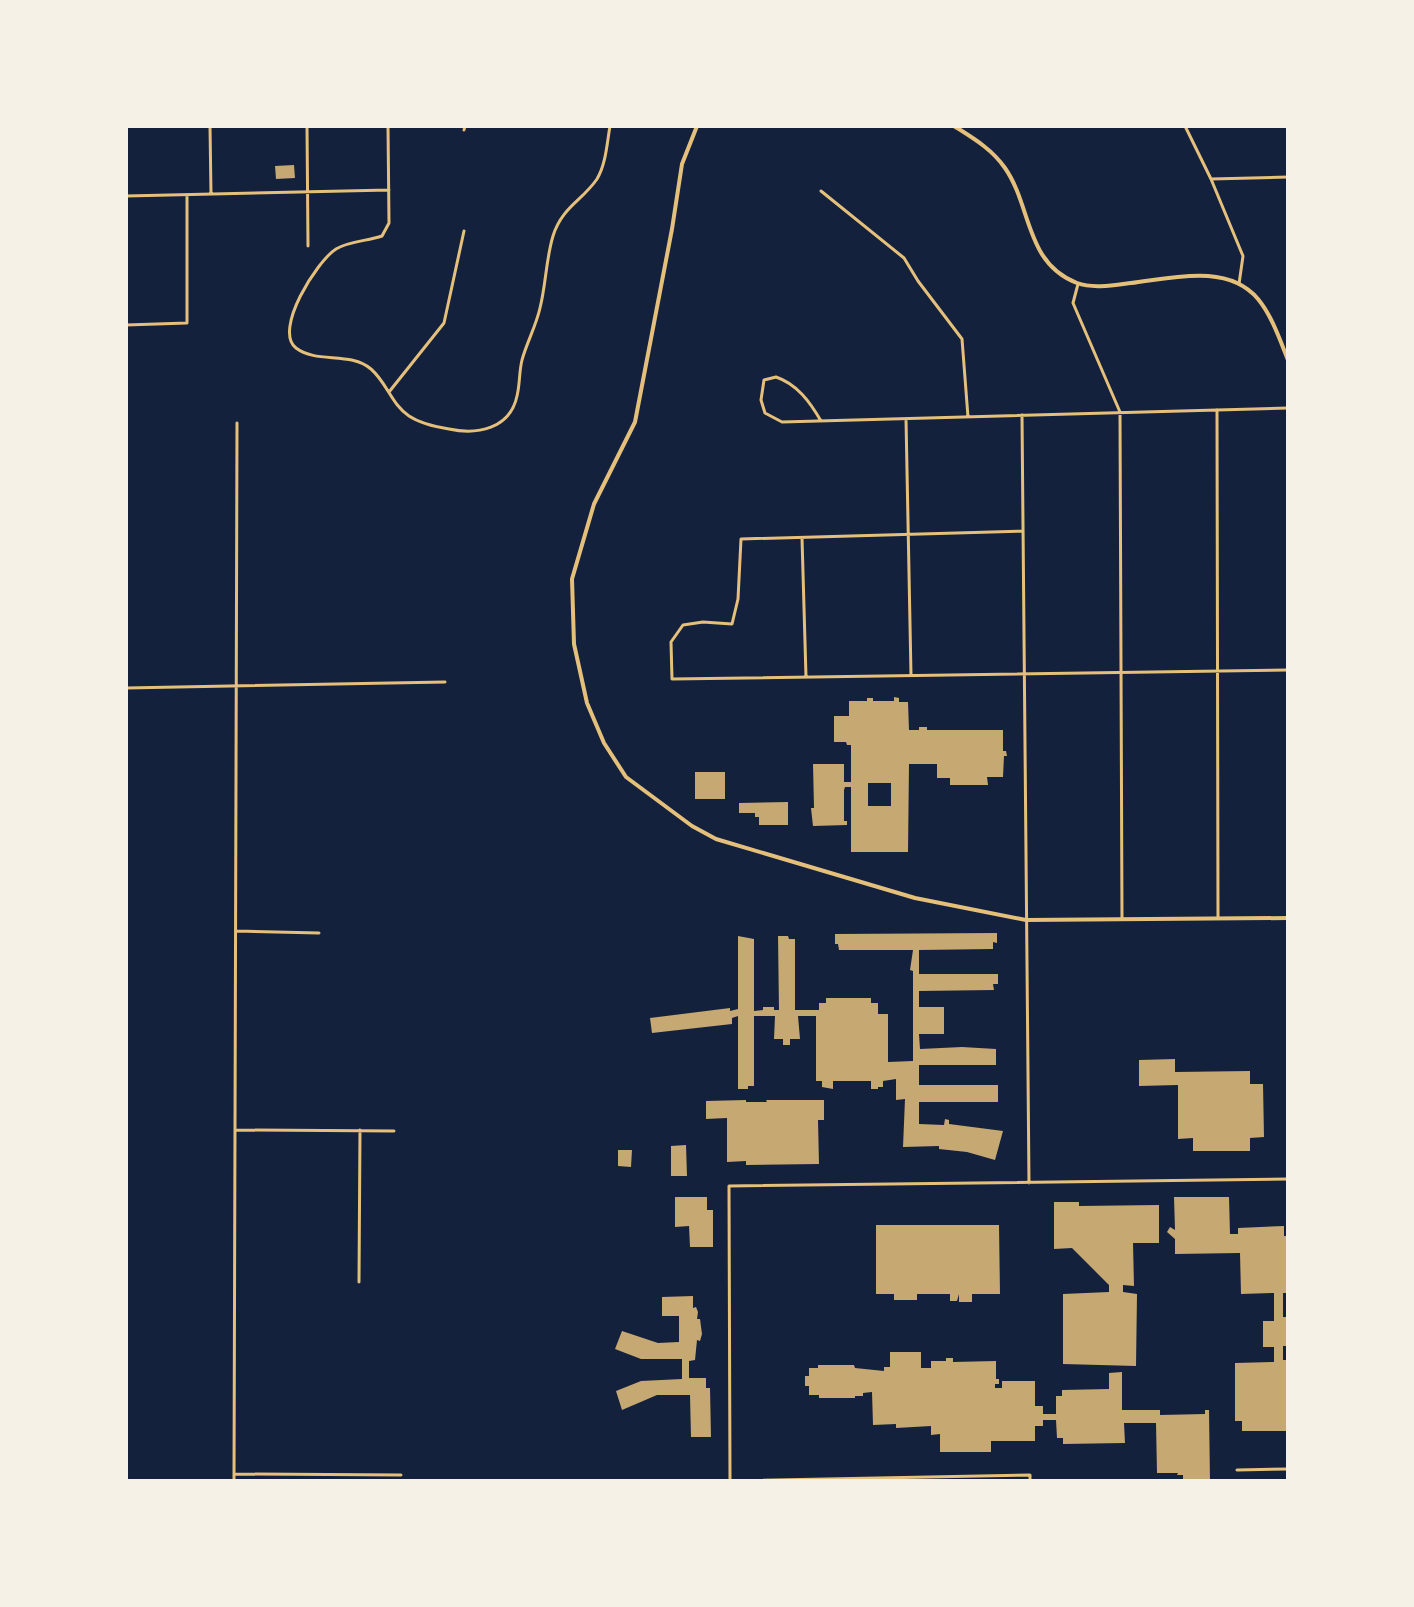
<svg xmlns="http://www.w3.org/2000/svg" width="1414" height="1607" font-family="'DejaVu Sans',sans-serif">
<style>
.building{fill:#c6a872;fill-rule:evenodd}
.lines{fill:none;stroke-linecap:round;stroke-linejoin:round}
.minor{stroke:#e5c07b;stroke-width:3}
.tertiary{stroke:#e5c07b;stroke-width:4}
</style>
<rect width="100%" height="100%" fill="#14213d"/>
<path class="building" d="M294 165 295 178 276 179 275 166Z
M894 697 899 698V702H908L909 730H919V727H927V730H1003V751H1006L1007 756H1004L1003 777H987L988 785H950V778H937V764H909L908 852H851V787H845L844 790V821H847V825L813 826 811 808H814L813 764H844V782H851V745H847L846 742H834V716H849V701H867V698H873V701H894ZM868 783H891V806H868Z
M695 772H725V799H695Z
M788 802V825H759V817H755V813H739V803Z
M997 933V943L993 942V949L919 950V974H998V984H993L994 990 919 991V1007H944V1034H919L920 1049 962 1047 996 1049V1065H919V1085H998V1102H919V1124L944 1125 945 1119 949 1120V1124L1003 1131 995 1160 967 1152 939 1149V1146L903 1147 905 1099 896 1100V1079L883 1081V1087H878V1089H871V1081H833V1089L822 1087V1081H816V1016H798L800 1039H790V1045H783V1039H774L775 1016H754V1086H748V1089H738V1016L732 1018V1024L652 1033 650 1018 730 1008V1011L738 1009V936L754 939V1011L763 1010V1007H774V1010H779L778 936H788L789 939H795V1010H819V1003H826V998H871V1003H878V1014H888V1062L913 1061V971L910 970 913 950H839L838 944H835V934Z
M1175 1059V1072L1250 1071V1084H1263L1264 1137 1250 1138V1151H1193V1138L1178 1139V1085L1139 1086V1060Z
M746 1100V1102H767L766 1100H824V1120H818L819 1164 746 1165V1161L727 1162V1118L706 1119V1101Z
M686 1145 687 1176H671V1146Z
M618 1150H632L631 1167 618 1166Z
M675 1197H707V1210H713V1247H690L689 1226 675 1227Z
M1174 1197H1229L1230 1234H1238V1228L1284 1226V1236H1288V1293H1283V1317H1288V1346H1283V1360H1288L1286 1431H1242V1421H1235V1363L1274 1362V1347H1263V1321H1274V1293L1241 1294 1240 1253 1175 1254V1239L1167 1232 1170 1227 1175 1230Z
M1054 1202H1079V1206L1159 1205V1243H1133L1134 1286 1123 1285V1292L1137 1294 1136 1366 1063 1364V1294L1109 1292V1285L1072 1248 1054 1249Z
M876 1225H999L1000 1294H972V1302H959V1294L957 1301H950V1294H917V1300H894V1294H876Z
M693 1296V1308L696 1307 698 1312 697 1319H700L702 1334 700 1341 697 1340 695 1360 689 1361V1378H706V1388H710L711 1437H691L690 1395H657L622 1410 616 1391 641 1381 682 1379V1359H641L615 1349 622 1331 658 1343 679 1342V1316H662V1297Z
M890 1352H921V1368H931V1361H946V1358H953V1362L996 1361V1379H999V1384H995V1388H1002V1381H1035V1406H1043V1414H1056V1396H1062V1390L1109 1389V1373L1122 1372V1410H1160V1415L1205 1414V1410H1209L1210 1481H1183V1475H1177L1178 1473H1157L1156 1423H1124L1125 1443 1063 1444V1438H1057L1056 1420H1043V1426H1035V1441H991V1452H940V1434L931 1435V1426L896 1428V1424L873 1425 872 1392 863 1393V1396H855V1398H819V1395H809V1386H805V1376H809V1368H818V1365H854L855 1368 884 1371V1367H890Z"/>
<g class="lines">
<path class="minor" d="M210 126 211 194
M307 126 308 246
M388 126 389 223 382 236C368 241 349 241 336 249 317 261 273 330 296 348 317 364 350 351 371 369 387 383 392 405 409 416 421 424 436 427 449 429 477 435 510 429 517 396 520 384 519 372 522 360 527 342 536 326 540 308 546 284 546 259 553 236 562 207 582 201 597 179 606 164 607 143 610 126
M1185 126 1211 179 1243 256 1239 284
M464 130 465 126
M1211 179 1288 177
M821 191 904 258 918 281 962 339 968 417
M126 196 389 190
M1078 284 1073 303 1120 412 1122 919
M126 325 187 323V196
M389 392 444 323 464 231
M1217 410 1218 918
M1022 415 1029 1183
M906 419 911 675
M821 421C810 402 797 384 776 377L764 380 761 400 765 413 782 422 1288 408
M1023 531 741 539 738 599 732 624 703 622 683 625 671 642 672 679 1288 670
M802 538 806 677
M126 688 445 682
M237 931 319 933
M235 1130 394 1131
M359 1282 360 1130
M1237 1470 1288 1469
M234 1474 401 1475
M234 1481 237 423
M1030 1481V1475L730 1481 729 1186 1288 1179"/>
<path class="tertiary" d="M697 126 682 164 672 229 635 422 594 504 572 579 574 644 587 703 604 743 626 777 692 826 716 839 915 898 1026 920 1288 918
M954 126C973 138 992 149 1005 168 1032 207 1025 263 1077 283 1093 289 1115 285 1131 283 1172 278 1228 263 1258 299 1272 316 1280 340 1288 360"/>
</g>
<rect width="1414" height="1607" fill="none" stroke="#f6f1e7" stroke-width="256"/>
</svg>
